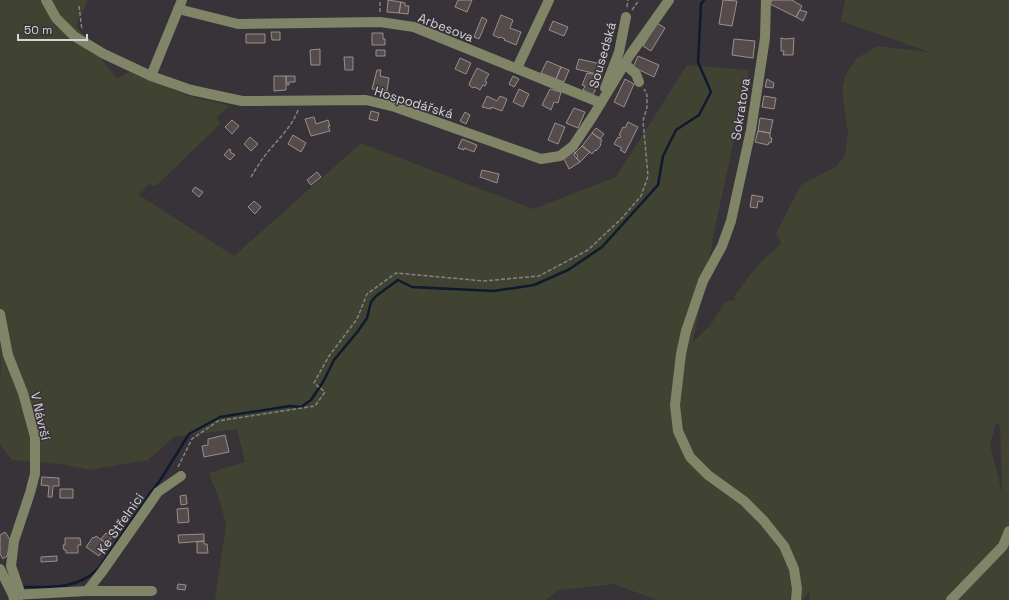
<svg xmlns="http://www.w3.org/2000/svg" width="1009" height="600" font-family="'Space Grotesk',sans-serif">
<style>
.green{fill:#404331;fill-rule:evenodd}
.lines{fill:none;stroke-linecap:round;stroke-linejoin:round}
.stream{stroke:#0f1a2e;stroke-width:2.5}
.building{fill:#544b4a;stroke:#998f8d}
.path{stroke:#858186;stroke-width:1.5;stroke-dasharray:4 2;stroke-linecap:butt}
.minor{stroke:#7f8566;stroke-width:10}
.labels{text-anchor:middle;stroke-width:3;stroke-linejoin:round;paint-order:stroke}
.street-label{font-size:13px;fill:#d7d4d8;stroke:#373338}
</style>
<rect width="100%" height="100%" fill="#373338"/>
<path class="green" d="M0 0H88L76 26 117 79 129 72 188 96 228 105 229 106 217 117 220 124 159 183 155 186 149 184 139 195 234 256 361 143 533 209 616 177 687 65 749 70 715 228 693 342 710 326 725 302 736 299 734 297C742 285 751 273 761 262 768 255 775 250 781 243L776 233 801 185 837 166 845 155 848 132 842 90 845 76 856 59 877 46 929 52 841 21 845 0H1009V281L1007 290 1009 285V600H809L810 591 803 600H657L614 584 559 590 545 600H215L226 525 220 502 209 473 245 462 237 429 174 437 148 460 91 470 59 464 12 460 0 444V380L1 366 0 346ZM996 423 1000 425 1002 493 990 445Z"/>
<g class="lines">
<path class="stream" d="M21 587C48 587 77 590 98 569L151 492 161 479 189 434 220 417 290 406 301 407 311 400 323 382 334 360 358 331 367 318 371 302 376 296 398 280 412 287 494 291 534 285 568 270 602 247 658 185 663 156 676 130 699 115 711 92 698 62 701 4 704 0"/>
</g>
<path class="building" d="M388 0 401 2 399 13 387 12Z
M458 0H472L467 12 455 7Z
M723 0 737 1 732 26 719 24Z
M772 0H792L802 6 796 17 770 4Z
M401 2 405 3V6H409L408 14 399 13Z
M800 10 807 12 803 21 796 17Z
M501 15 513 20 510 28 521 32 516 45 504 40 505 39 500 37 499 38 493 35Z
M482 17 487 20 479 39 474 37Z
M553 21 568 27 564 36 549 30Z
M657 23 665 28 651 51 643 46Z
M271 32H280V40H272Z
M372 33H383V39H385V45H372Z
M246 34H265V43H246Z
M781 38 786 39 794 38 793 55H783L784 51H781Z
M734 39 755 41 753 58 732 55Z
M320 49V65H311L310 50Z
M376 50H385V56H376Z
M638 56 659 65 654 77 633 67Z
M344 57H353V70H345Z
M460 58 471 63 466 74 455 69Z
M579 59 605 65 601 75 576 69Z
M547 61 561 67 556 79 541 73Z
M561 67 569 70 564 82 556 79Z
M477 68 489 74 485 81 487 82 485 86 483 85 480 90 475 87 473 88 470 86 469 84Z
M377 70H381L380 76 389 78 387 91 372 89Z
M587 73 601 76 593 95 583 90 585 86 582 85Z
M274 76H286V90L274 91Z
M286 76H295V82H289V85H287Z
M513 76 519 79 514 87 509 84Z
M625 79 634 84 624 107 614 102Z
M767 79 774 83 773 88 765 87Z
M519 89 529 94 523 107 513 102Z
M550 89 561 92 558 103 554 102 551 110 542 105Z
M487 96 497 101 500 96 507 99 502 111 491 107V109L482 107Z
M764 96 776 98 774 109 762 107Z
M574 108 585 112 578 128 566 123Z
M371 111 379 113 377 121 369 119Z
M465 112 470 115 466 124 460 121Z
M314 117 316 124 328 120 330 126H328L330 131 311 136 305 119Z
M760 118 773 120 770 133 758 131Z
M232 120 239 126 232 134 225 127Z
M628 122 638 127 625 153 620 150 622 148 614 144 618 137 620 138 621 136 619 135 623 127 625 128Z
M555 123 565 127 558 144 548 140Z
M596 128 604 134 600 139 592 133Z
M758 131 770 133V138H772L771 143 769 142 768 145 755 142Z
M592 133 602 140 600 144 601 145 596 151 595 150 592 154 582 146Z
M293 135 306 143 301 152 288 144Z
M250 137 258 144 251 151 244 144Z
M462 139 477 145 474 152 464 148V150L458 148Z
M582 146 590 152 580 162 576 158 578 156 575 153Z
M229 149 231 150 230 152 235 155 230 160 224 155Z
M574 151 575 153 574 155 580 162 569 169 564 159Z
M482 170 499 174 497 183 480 177Z
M317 172 321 177 311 185 307 180Z
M195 187 203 192 199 197 192 191Z
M752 195 763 197 762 202 758 201 757 208 750 207Z
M254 201 261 207 255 214 248 207Z
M225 435 229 452 204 457 202 446 208 445V439Z
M42 477 59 478V486H53L52 497H48L49 486 41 485Z
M60 489H73V498H60Z
M186 495 187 504 181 505 180 496Z
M188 508 189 522 178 523 177 509Z
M5 532 11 541 7 556 3 559 0 554V535Z
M106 533 112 537 107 544 101 539Z
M204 534V541L179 543 178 535Z
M96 536 107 544 99 556 86 547 93 537 94 538Z
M65 538H80L81 545H78V553H66V550H64L63 545H65Z
M204 541V544H207L208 553H197V542Z
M57 556V561L41 562V557Z
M178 584 186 585 185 590 177 589Z"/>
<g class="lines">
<path class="path" d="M79 6 82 30
M627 7 628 0
M632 10 639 0
M380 12V0
M251 177C256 169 261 160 267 153 278 139 292 127 298 110
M178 467 192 439 218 421 315 406 325 392 314 383 329 356 357 319 367 294 396 273 484 281 539 276 588 250 622 218 641 196 648 176 643 121 647 107V95L644 89"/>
<path class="minor" d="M46 0 56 18 74 36 104 54 151 76 191 90 242 101 366 100 395 107 541 159 560 156 573 146 593 116 630 55 669 0
M766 0 765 38 751 130 731 221 722 246 703 281 686 331 681 354 675 405 678 431 690 457 708 475 744 501 764 521 784 546 794 569 797 589 796 600
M178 9 238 24 380 22 414 27 601 103
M625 64 636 74 639 82
M517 68 549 0
M151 76 182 0
M605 88 619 52 626 17
M0 314 8 355 23 393 35 437V474L30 493 14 541 11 566 21 595
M0 569 13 595 14 600
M87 591 102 572 158 492 181 476
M13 595 87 591H152
M951 600 1003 546 1009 531"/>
</g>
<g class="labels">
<g class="street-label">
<text transform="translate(446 27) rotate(21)" y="5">Arbesova</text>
<text transform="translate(602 55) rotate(-74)" y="5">Sousedská</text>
<text transform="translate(414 102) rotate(17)" y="5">Hospodářská</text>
<text transform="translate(740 109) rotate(-81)" y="5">Sokratova</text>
<text transform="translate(41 416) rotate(77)" y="5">V Návrší</text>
<text transform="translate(120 523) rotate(-55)" y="5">Ke Střelnici</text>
</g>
</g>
<path d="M18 34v6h69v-6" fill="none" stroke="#d7d4d8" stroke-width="2"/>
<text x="24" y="34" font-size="12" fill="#d7d4d8" stroke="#373338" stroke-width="3" paint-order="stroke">50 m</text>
</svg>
